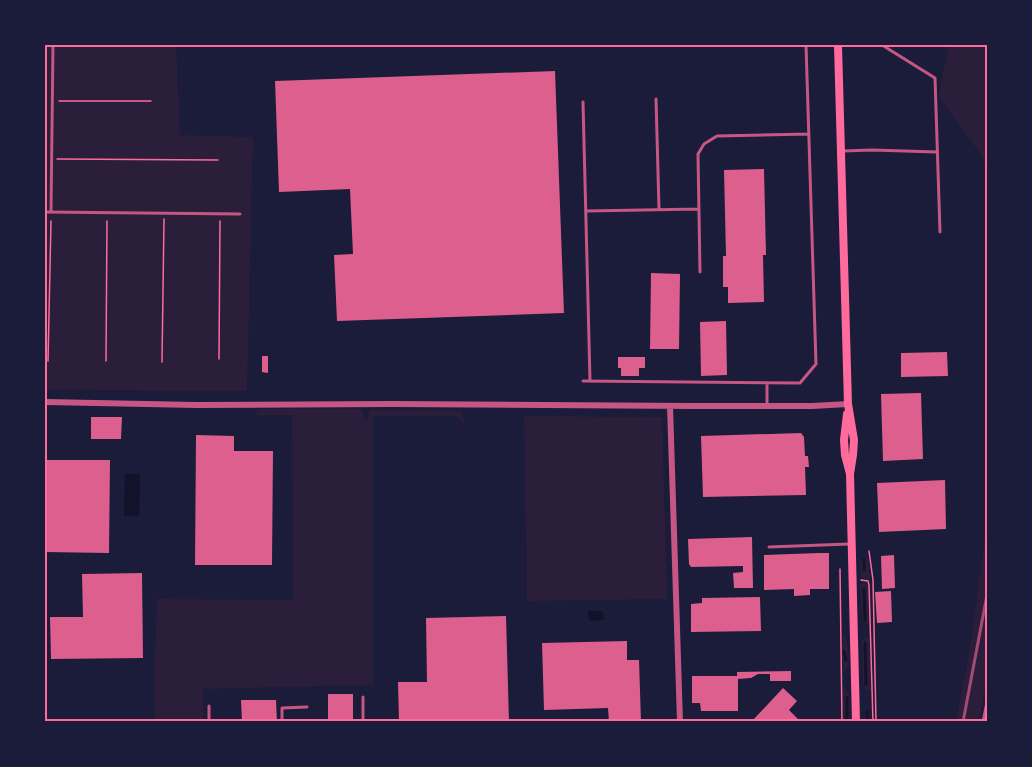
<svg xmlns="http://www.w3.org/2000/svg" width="1032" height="767" font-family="'Fira Sans',sans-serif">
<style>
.green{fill:#2a1e3b}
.water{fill:#12122b}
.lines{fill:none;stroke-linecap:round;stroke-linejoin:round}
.stream{stroke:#12122b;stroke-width:3}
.building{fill:#dd5f8e}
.path{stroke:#ff6b9d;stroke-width:1.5}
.service{stroke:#c65784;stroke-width:3}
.minor{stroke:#c65784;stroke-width:6}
.secondary{stroke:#ff6b9d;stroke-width:8}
.rail{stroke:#a44b75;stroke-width:3}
.neatline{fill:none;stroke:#ff6b9d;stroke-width:2}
</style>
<rect width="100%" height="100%" fill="#1b1b3a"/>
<path class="green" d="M45 45H176L180 135 253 137 247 391 45 390Z
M949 45H987V166L977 149 938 96Z
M262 409H360L363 411V419H369V411L372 410 454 411 461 412 464 418 465 425 457 416H373V685L203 689V722H155L154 685 157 599 293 600 292 415H255L258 410Z
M524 416 662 417 667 599 527 601Z
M987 524V676L979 722H956L970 648Z
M865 556 868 557 870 580 861 577 860 561Z
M863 583H865L868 587 869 624 864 623 862 619 860 584Z
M844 629C846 643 855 662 843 673L842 648Z
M869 637 871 691 865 689 863 685 862 641 865 638Z
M843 687 849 693 850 722H844Z"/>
<path class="water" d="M125 474H140L139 516H124Z
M603 611 604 620 589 621 588 611Z"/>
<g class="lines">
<path class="stream" d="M864 559V570
M864 589 865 620
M865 643 866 685
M844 652 846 660
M847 697V722
M867 712 868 722"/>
</g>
<path class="building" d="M555 71 564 313 337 321 334 255 353 254 350 189 279 192 275 81Z
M764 169 766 255H763L764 302 728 303V287H723V256H726L724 170Z
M651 273 680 274 679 349H650Z
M726 321 727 375 701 376 700 322Z
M947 352 948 376 901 377V353Z
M262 356H268V373L262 372Z
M618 357H645V368H639V376H621V368H618Z
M921 393 923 459 883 461 881 394Z
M91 417H122L121 439H91Z
M801 433 804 437 805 456H808L809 467H805L806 495 703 497 701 436Z
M196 435 234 436V451H273L272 565H195Z
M45 460H110L109 553 45 552Z
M945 480 946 529 879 532 877 483Z
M752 537 753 588H734L733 573 743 572V566L691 567 689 564 688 539Z
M819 553H829V589H810V595L794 596V589L764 590V555Z
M894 555 895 588 882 589 881 556Z
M142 573 143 658 51 659 50 617H83L82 574Z
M891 591 892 622 877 623 875 592Z
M760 597 761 631 691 632V604L702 603V598Z
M506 616 509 722H399L398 682H427L426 618Z
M627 641V660H639L641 722H609L608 708 544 710 542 643Z
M791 671V681H770V674H758L751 678 738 679V711H701L700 703H692V676H737V672Z
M783 688 797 701 789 710 801 722H756L753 720Z
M328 694H353V722H328Z
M241 700H276L277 722H242Z"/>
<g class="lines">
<path class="path" d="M59 101H151
M57 159 218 160
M219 359 220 221
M48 361 51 221
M106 361 107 221
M162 362 164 219
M869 551 873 580 876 722
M840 569 842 722
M861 580 868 581 869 585 873 722"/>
<path class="service" d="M882 45 935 78 940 232
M656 99 659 209
M583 102 590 381
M843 151 872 150 937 152
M51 211 53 45
M586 211 699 209
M45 212 240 214
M700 272 698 154 704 144 717 136 809 134
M583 381 800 383 816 364 806 45
M767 383V405
M769 547 849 544
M363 697V722
M209 706V722
M282 722V708L307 707
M983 722 987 702"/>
<path class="minor" d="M45 402 196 405 392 404 693 406H812L848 404
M670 406 680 722"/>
<path class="secondary" d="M838 45 848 404 854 440 853 455 850 474
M847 414 844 440 845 455 850 474 856 722"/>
<path class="rail" d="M963 722 987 595"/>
</g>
<rect width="1032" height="767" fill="none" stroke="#1b1b3a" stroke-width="93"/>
<rect x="46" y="46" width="940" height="674" class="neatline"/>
</svg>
